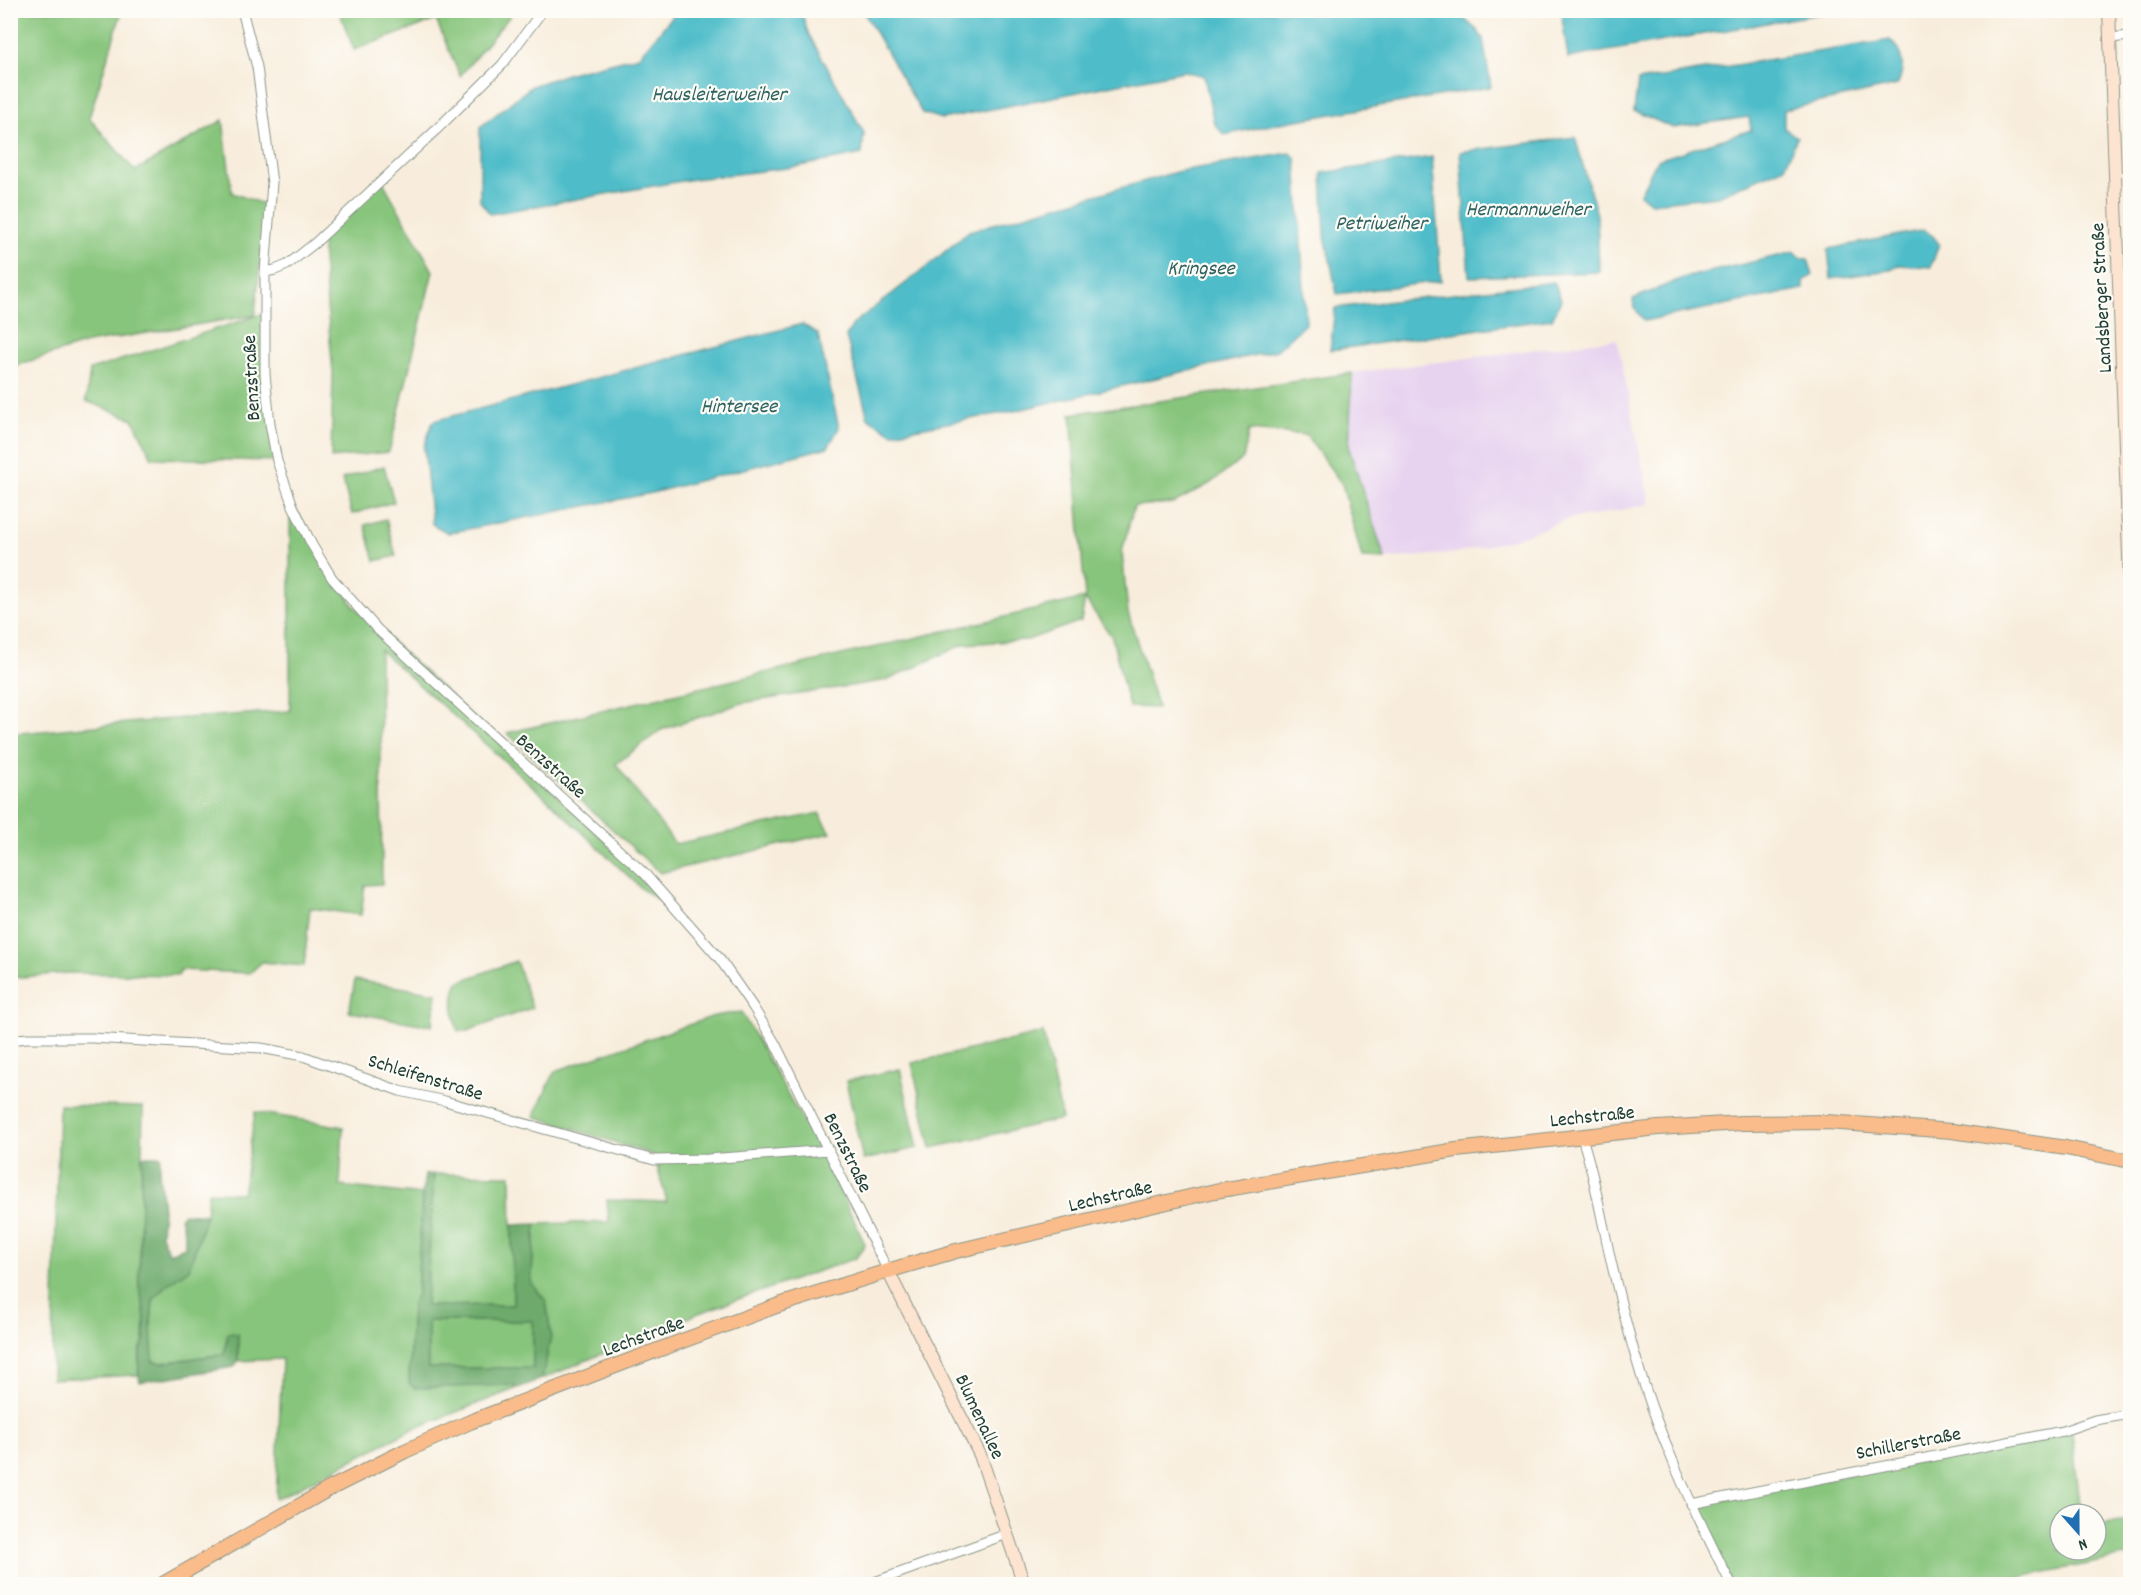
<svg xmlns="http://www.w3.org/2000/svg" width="2141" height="1595" font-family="Dekko,sans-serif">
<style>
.built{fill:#e7d2ef}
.green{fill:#87c57c;stroke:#538158;stroke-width:1.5}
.forest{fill:#6daa6c;stroke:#467450;stroke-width:1.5;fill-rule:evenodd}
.water{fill:#50bdc9;stroke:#387d7e;stroke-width:1.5}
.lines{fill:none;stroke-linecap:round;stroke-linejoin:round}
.street-casing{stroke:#8c9588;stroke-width:11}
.secondary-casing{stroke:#8c9588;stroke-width:14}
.primary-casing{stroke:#8c9588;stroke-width:16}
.street{stroke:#fff;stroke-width:9}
.secondary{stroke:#fde4d0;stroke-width:12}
.primary{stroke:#f9bc8a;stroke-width:14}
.labels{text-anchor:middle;stroke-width:4.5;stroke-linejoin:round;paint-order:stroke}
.street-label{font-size:20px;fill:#1f3d34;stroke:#fdfcf7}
.water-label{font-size:21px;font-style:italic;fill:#2e6361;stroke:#fdfcf7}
</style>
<rect width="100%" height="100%" fill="#fdfcf7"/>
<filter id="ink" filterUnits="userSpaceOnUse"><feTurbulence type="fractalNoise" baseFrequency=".0167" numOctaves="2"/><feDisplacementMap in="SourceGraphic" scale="12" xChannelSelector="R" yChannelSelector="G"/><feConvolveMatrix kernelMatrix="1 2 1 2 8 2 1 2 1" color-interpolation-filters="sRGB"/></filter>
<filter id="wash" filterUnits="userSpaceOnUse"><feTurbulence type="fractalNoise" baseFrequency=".008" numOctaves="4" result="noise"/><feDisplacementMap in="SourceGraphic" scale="24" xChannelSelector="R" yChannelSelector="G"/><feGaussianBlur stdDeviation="1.35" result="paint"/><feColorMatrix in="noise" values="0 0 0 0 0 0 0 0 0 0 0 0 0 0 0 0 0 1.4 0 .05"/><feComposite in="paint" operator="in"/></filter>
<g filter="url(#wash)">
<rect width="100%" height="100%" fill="#f8eddc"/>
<path class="built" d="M1617 339 1650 504 1591 516 1571 518 1511 540 1456 553 1385 559 1349 449 1352 373Z"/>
<path class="green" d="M11 11H122L89 118 135 171 223 120 232 193 266 205 255 315 87 343 11 367Z
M339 11V10L514 11 460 76 436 20 354 50Z
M382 180 433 271 389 452 331 458 333 374 321 237Z
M265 313V374L277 461 152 458 133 419 86 401 90 370Z
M1352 373 1349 449 1385 559 1362 558 1342 484 1306 435 1249 430 1243 459 1209 484 1174 503 1134 506 1122 552 1128 613 1158 708 1129 707 1112 637 1085 599 1081 621 1027 640 964 644 888 680 742 703 661 730 616 764 675 844 819 813 831 833 660 873 507 733 1085 598 1071 414Z
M384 466 394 502 352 514 342 479Z
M293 506 353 605 668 899 663 903 643 890 547 799 380 650 382 884 365 885 361 915 310 908 304 966 262 962 250 973 180 970 179 975 68 973 11 978 10 734 170 719 290 711V519Z
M386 519 396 556 375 561 365 525Z
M516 961 532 1008 467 1031H458C453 1018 451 995 458 982Z
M355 980 437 993 432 1026 349 1012Z
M741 1012 828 1165 865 1244 856 1258 699 1313 542 1379 551 1336 546 1301 531 1283 536 1224 609 1222 607 1200 667 1202 654 1155 534 1116 555 1071 714 1016Z
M1043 1033 1062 1119 931 1148 912 1063Z
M900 1069 918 1148 863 1160 846 1081Z
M59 1105 143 1107 139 1288 145 1307 144 1340 140 1350 138 1375 52 1379Z
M255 1112 343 1127 340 1186 422 1195 417 1294 412 1303 409 1383 514 1385 515 1389 413 1429 276 1499 282 1359 238 1361V1335L228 1333 224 1354 162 1363 154 1362 151 1349V1322L153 1300 165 1286 189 1268 206 1215 208 1192 243 1193Z
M434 1174 511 1175 513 1305 426 1306Z
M428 1321H533V1369L428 1368Z
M2072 1432 2081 1514H2060V1550H2096V1525L2130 1521V1556L1984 1584H1731L1695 1504Z"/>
<path class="forest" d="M142 1156H161L159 1171 163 1210 161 1235 169 1253 185 1247V1233L180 1218 184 1213 206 1215 189 1269 165 1286 153 1300 151 1322 153 1362 162 1363 224 1354 228 1333 238 1334V1361L234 1367 140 1382C136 1367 141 1354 144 1340 147 1322 144 1305 139 1288Z
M434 1174 426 1306 513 1305 512 1225 536 1224 531 1283 546 1301 551 1336 542 1379 515 1389 514 1385 414 1388 409 1383 412 1303 417 1294 422 1195 425 1175ZM428 1321H533V1368H428Z"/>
<path class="water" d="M801 10 808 33 864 133 862 154 795 167 694 179 490 214 480 201V127L532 86 570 73 639 56 677 11Z
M1561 10H1835V11L1568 58Z
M863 11H1455L1477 30 1483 39 1491 87 1280 123 1224 135 1214 123 1204 76 1184 71 942 119 922 113Z
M1890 40C1903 52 1906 69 1897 85L1784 110V128L1797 137 1785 167 1718 196 1651 203 1640 194 1657 160 1751 130 1749 117 1673 128 1634 111 1638 81Z
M1575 137 1597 215 1599 272 1469 277 1460 152Z
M1290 153 1296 158 1306 323 1277 350 1014 411 892 433 868 418 846 336 854 323 928 266 969 231 1180 171Z
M1432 157 1441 281 1337 294 1325 236 1322 173Z
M1924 230 1933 236 1939 244 1931 267 1898 265 1889 270 1831 279 1828 249Z
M1795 252 1800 258 1808 259 1813 275 1804 281V289L1644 321 1634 307 1633 299 1683 278Z
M1554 282 1561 300 1552 319 1330 350 1335 308Z
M802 324 818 334 839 428 828 447 652 493 448 533 432 524 424 447 433 421Z"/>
</g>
<g filter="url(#ink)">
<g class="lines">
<g class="street-casing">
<path id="street" d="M242 10 257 67 272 183 265 272V374L270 424 277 461 293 506 312 545 332 578 377 629 645 874 719 958 753 1007 775 1043 888 1271
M2110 38 2130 36
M265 272 275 270 287 265 315 243 435 131 502 65 543 10
M10 1040 27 1038H92L261 1048 303 1056 400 1091 445 1101 654 1160 708 1159 829 1150
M1581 1135C1592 1166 1597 1197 1604 1228 1612 1268 1622 1309 1633 1348 1656 1432 1692 1507 1731 1584
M1691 1504 2063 1431 2095 1420 2130 1414
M869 1584 1007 1534"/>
</g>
<g class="secondary-casing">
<path id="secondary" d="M2109 10 2130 584
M888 1271 980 1455 1024 1584"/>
</g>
<g class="primary-casing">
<path id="primary" d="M163 1584 327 1490 405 1451 470 1422 631 1360 779 1305 901 1267 956 1251 1215 1191 1456 1150 1658 1128 1742 1123 1827 1122 1952 1131 2066 1148 2130 1161"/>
</g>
<use href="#street" class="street"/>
<use href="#secondary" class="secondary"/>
<use href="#primary" class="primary"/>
</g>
</g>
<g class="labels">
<g class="street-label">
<text transform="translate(2100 298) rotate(-93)" y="7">Landsberger Straße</text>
<text transform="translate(250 378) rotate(-93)" y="7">Benzstraße</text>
<text transform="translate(552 765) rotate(42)" y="7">Benzstraße</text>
<text transform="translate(426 1076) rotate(17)" y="7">Schleifenstraße</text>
<text transform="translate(1592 1115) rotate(-6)" y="7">Lechstraße</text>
<text transform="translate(849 1152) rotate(64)" y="7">Benzstraße</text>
<text transform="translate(1110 1195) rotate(-13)" y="7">Lechstraße</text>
<text transform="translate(643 1335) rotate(-20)" y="7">Lechstraße</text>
<text transform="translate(981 1416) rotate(65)" y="7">Blumenallee</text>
<text transform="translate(1908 1442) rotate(-11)" y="7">Schillerstraße</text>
</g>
<g class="water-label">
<text x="719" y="100">Hausleiterweiher</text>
<text x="1528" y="215">Hermannweiher</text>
<text x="1381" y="229">Petriweiher</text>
<text x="1201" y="274">Kringsee</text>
<text x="739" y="412">Hintersee</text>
</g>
</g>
<rect width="2141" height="1595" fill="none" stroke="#fdfcf7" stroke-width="36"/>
<g transform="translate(2078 1532) rotate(159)"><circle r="28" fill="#fdfcf7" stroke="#a4b0a9" stroke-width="1.5"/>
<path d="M0-4.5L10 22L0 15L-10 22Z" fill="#1f6fb2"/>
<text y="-9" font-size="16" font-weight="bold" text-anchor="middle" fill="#1f3d34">N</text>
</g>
</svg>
